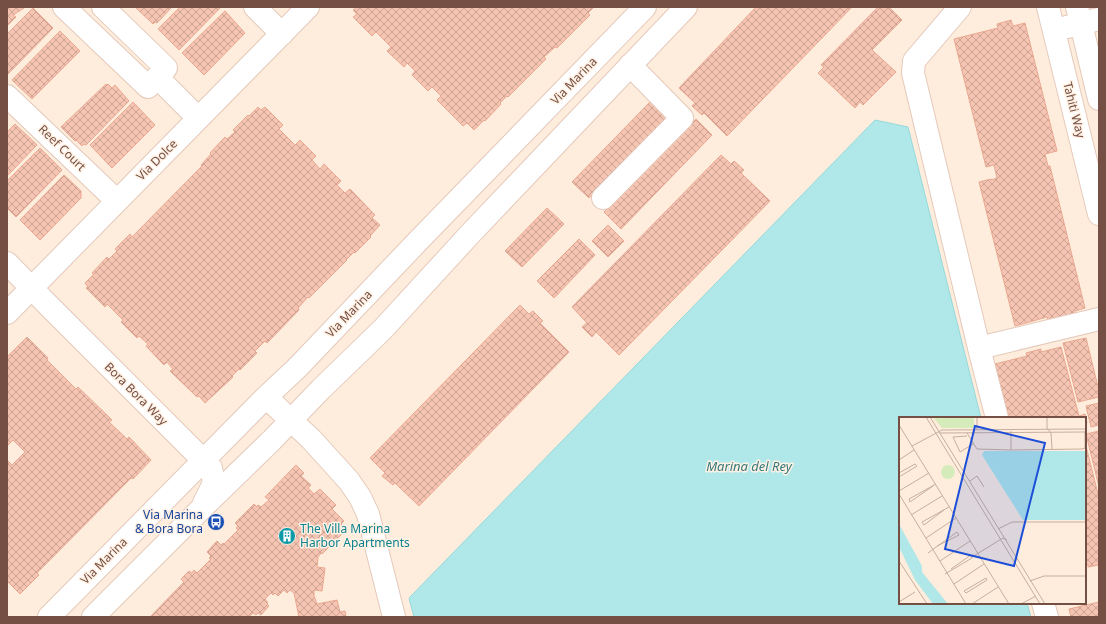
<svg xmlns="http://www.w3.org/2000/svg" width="1106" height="624" font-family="'Noto Sans',sans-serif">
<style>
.water{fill:#b0e7e8;stroke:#95d9db}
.building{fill:url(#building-cross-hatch);stroke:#eaa891}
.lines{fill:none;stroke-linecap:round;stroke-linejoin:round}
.minor-casing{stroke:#e4c9bb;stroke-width:24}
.minor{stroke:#fff;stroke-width:22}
.labels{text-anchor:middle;stroke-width:3;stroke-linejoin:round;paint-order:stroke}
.street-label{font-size:12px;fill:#754f44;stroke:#fff1e4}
.transit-label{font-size:12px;fill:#164399;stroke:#fff1e4;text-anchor:end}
.culture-label{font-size:12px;fill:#0d838f;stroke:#fff1e4;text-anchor:start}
.water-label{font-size:13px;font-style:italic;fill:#36797c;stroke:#fff1e4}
.inset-road{fill:none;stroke:#c7ae9f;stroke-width:1}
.view{fill:#1d4ed8;fill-opacity:0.15;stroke:#1d4ed8;stroke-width:2}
.inset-edge{fill:none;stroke:#754f44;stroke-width:2}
</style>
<defs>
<pattern id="building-cross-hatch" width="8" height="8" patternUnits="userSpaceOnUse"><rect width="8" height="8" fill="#f6c4b2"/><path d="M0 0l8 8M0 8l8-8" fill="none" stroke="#cca292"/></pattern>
</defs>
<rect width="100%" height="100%" fill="#feeddc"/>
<path class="water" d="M875 120 908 127 981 418H900V603H1027L1031 617H414L409 598Z"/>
<path class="building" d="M7 7H24V8L13 15 16 17 7 26Z
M135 7H172L157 23 155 22 153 24Z
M180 7H221L179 50 158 29Z
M357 7H594L588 13 590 15 557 48 555 47 544 57 546 59 508 97 507 96 500 103 501 104 485 121 484 120 474 130 467 123 463 126 437 100 441 96 432 87 428 91 412 75 415 71 407 63 404 67 387 51 391 47 376 32 372 36 353 17 357 14 353 10Z
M756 7H852L727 136 704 113 702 115 692 106 695 103 679 88Z
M878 7H889L902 20 872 50 896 72 863 105 860 102 855 108 818 73 824 67 821 65Z
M33 8 53 28 7 75V34Z
M225 11 245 33 204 75 182 53Z
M1011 20 1013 26 1025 23 1057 151 1045 154 1048 166H1050L1085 308 1075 311 1076 317 1062 321 1061 316 1048 320 1047 317 1015 326 979 182 991 179V180L997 178 994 165 986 167 954 39 998 28 997 24Z
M60 31 80 51 32 99 12 80Z
M106 84 107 85 108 84 112 88 115 85 129 101 86 145 84 144 82 146 76 140 75 141 61 127Z
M651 101 668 117 589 198 572 182Z
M133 102 155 125 112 168 90 145Z
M258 107 261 110 265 107 283 125 279 129 295 145 300 140 316 156 312 160 320 169 324 164 341 181 337 185 345 193 350 189 375 215 372 218 380 225 370 236 371 237 355 253 354 252 346 260H347L309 298 308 297 298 308 299 310 267 343 265 341 255 351 257 353 240 370 239 369 232 376 233 377 205 403 199 396 197 397 170 371 173 369 167 362 164 365 146 346 148 344 139 336 137 338 121 322 123 320 107 304 105 307 86 288 88 287 85 283 94 274 92 273 107 257 109 259 117 251 115 249 130 234 132 237 202 166 201 165 211 154 210 153 225 137 227 139 235 132 233 130 248 115 249 116Z
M696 119 712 135 621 229 604 212Z
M15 124 37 145 7 176V132Z
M40 148 62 170 16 217 7 208V181Z
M721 155 731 164 734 161 744 170 741 173 770 201 619 355 596 332 592 337 582 327 587 323 572 307Z
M64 175 81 191V198L40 240 20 220Z
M547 208 564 224 522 267 505 251Z
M608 225 624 241 608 257 592 241Z
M579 239 595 255 554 298 537 281Z
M520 305 529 314 533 311 543 321 540 323 569 352 419 506 395 483 393 485 382 476 385 473 370 458Z
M27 337 48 358 47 360 76 389 78 387 112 420 109 422 127 439 129 437 151 460 133 479 131 478 37 573 39 575 20 594 7 581V460L12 465 25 452 13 440 7 446V357Z
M1086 338 1099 391V397L1078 402 1063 343Z
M1061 347 1079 416 1085 414 1087 423H1085V418H1009L995 364 1027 356 1026 353 1041 349V352Z
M1099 403V425L1091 427 1086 406Z
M1099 431V487L1086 434Z
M1085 442 1099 498V565L1088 567V564L1085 565Z
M296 465 304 473 301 476 311 485 308 488 314 494 320 489 336 505 332 509 344 521 341 524 346 530 322 554 321 553 318 557 317 567 325 568 322 591 314 590V596L317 604 337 600 340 612 345 611 346 617H299L294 593 290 590 287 593 284 590 278 596 275 593 273 595 271 593 265 599 268 603 267 604 269 606 261 615 258 613 256 615 253 613 249 617H150L184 582 181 579 189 571 192 573 194 570 197 573 211 559 209 558 211 556 207 552 217 541 221 545 223 543 224 544 238 530 236 528 238 526 235 523 254 504 257 507 258 505 261 507 269 500 265 497Z
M1099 602V617H1071L1069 609Z"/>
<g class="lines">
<g class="minor-casing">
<path id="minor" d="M64 7 148 87 166 68 103 7
M255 7 282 34
M960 7 914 61 913 73 979 348 1099 319
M1048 7 1099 214
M1077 7 1099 99
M1067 27 1099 19
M158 78 198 118
M7 96 117 201
M603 198 682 118 630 65
M7 263 50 307 211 468 214 483 204 503
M7 313 308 7
M979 348 997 418
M266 397 311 439 349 481 360 497 368 514 394 617
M1043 603 1047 617
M49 617 266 397 297 368 419 240 645 7
M93 617 202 508 272 440 321 389 383 329 471 233 686 7"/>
</g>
<use href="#minor" class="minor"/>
</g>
<defs>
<g id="bus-disc" transform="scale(0.9)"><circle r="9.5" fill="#1a4fb4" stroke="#fff1e4"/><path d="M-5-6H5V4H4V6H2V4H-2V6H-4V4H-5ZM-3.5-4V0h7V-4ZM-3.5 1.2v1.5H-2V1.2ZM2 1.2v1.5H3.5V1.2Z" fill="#fff"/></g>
<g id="building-disc" transform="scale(0.9)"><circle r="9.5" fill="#0f9aa8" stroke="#fff1e4"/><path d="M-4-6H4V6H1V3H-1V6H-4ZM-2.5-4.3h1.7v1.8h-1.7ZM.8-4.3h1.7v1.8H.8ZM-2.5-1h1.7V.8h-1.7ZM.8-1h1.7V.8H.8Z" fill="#fff"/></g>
</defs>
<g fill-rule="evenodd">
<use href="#bus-disc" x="216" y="522"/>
<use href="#building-disc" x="287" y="536"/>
</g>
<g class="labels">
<g class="street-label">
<text transform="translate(574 81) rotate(-46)" y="4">Via Marina</text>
<text transform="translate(1074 110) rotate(76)" y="4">Tahiti Way</text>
<text transform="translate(62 148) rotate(44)" y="4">Reef Court</text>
<text transform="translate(157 160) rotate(-45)" y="4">Via Dolce</text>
<text transform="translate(349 314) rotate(-46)" y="4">Via Marina</text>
<text transform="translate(136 394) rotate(45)" y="4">Bora Bora Way</text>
<text transform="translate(104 561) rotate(-45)" y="4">Via Marina</text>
</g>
<g class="transit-label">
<text x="203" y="519">Via Marina<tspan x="203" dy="14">&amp; Bora Bora</tspan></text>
</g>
<g class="culture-label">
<text x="300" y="533">The Villa Marina<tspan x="300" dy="14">Harbor Apartments</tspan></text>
</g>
<g class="water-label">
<text x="749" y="471">Marina del Rey</text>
</g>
</g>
<g transform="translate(899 417)">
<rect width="187" height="187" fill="#feeddc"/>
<path d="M34 0H75V11H43Z" fill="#d5ecba"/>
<path d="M42 55a7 7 0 1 1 14 0a7 7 0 1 1-14 0Z" fill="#d5ecba"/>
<path d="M85 34H187V103H124L83 38ZM0 107 23 149V155L49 187H34L16 163 0 130Z" fill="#b0e7e8"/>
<path class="inset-road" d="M27 0 141 187M31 0 146 187M148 0V11L152 16 153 32M0 8 110 187M78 13V0M40 16 187 15M68 16 78 32 112 33V14M68 19 54 20 61 35 74 27M13 29 43 13 187 12M112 33 183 32 186 31V14M0 43 15 33M0 56 16 47M0 60 18 49 16 47M71 64 78 59 85 70M34 69 11 85 10 82 37 67M0 74 30 56M0 77 67 187M45 93 25 108 23 105 50 90M12 98 43 79M99 112 113 105H187M27 121 57 101M29 136 58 115 60 118 38 129M73 140 104 121 108 123M0 144 28 187M41 144 71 124M46 157 73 141 72 138 52 152M87 161 88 163 67 176 65 174ZM131 164 145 159H187M55 167 85 147M0 185 16 175M73 187 99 170M122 187 137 179"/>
<path class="view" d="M76 9 146 26 115 149 46 132Z"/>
<rect width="187" height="187" class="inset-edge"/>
</g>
<rect width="1106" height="624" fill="none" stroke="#754f44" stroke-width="16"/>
</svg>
